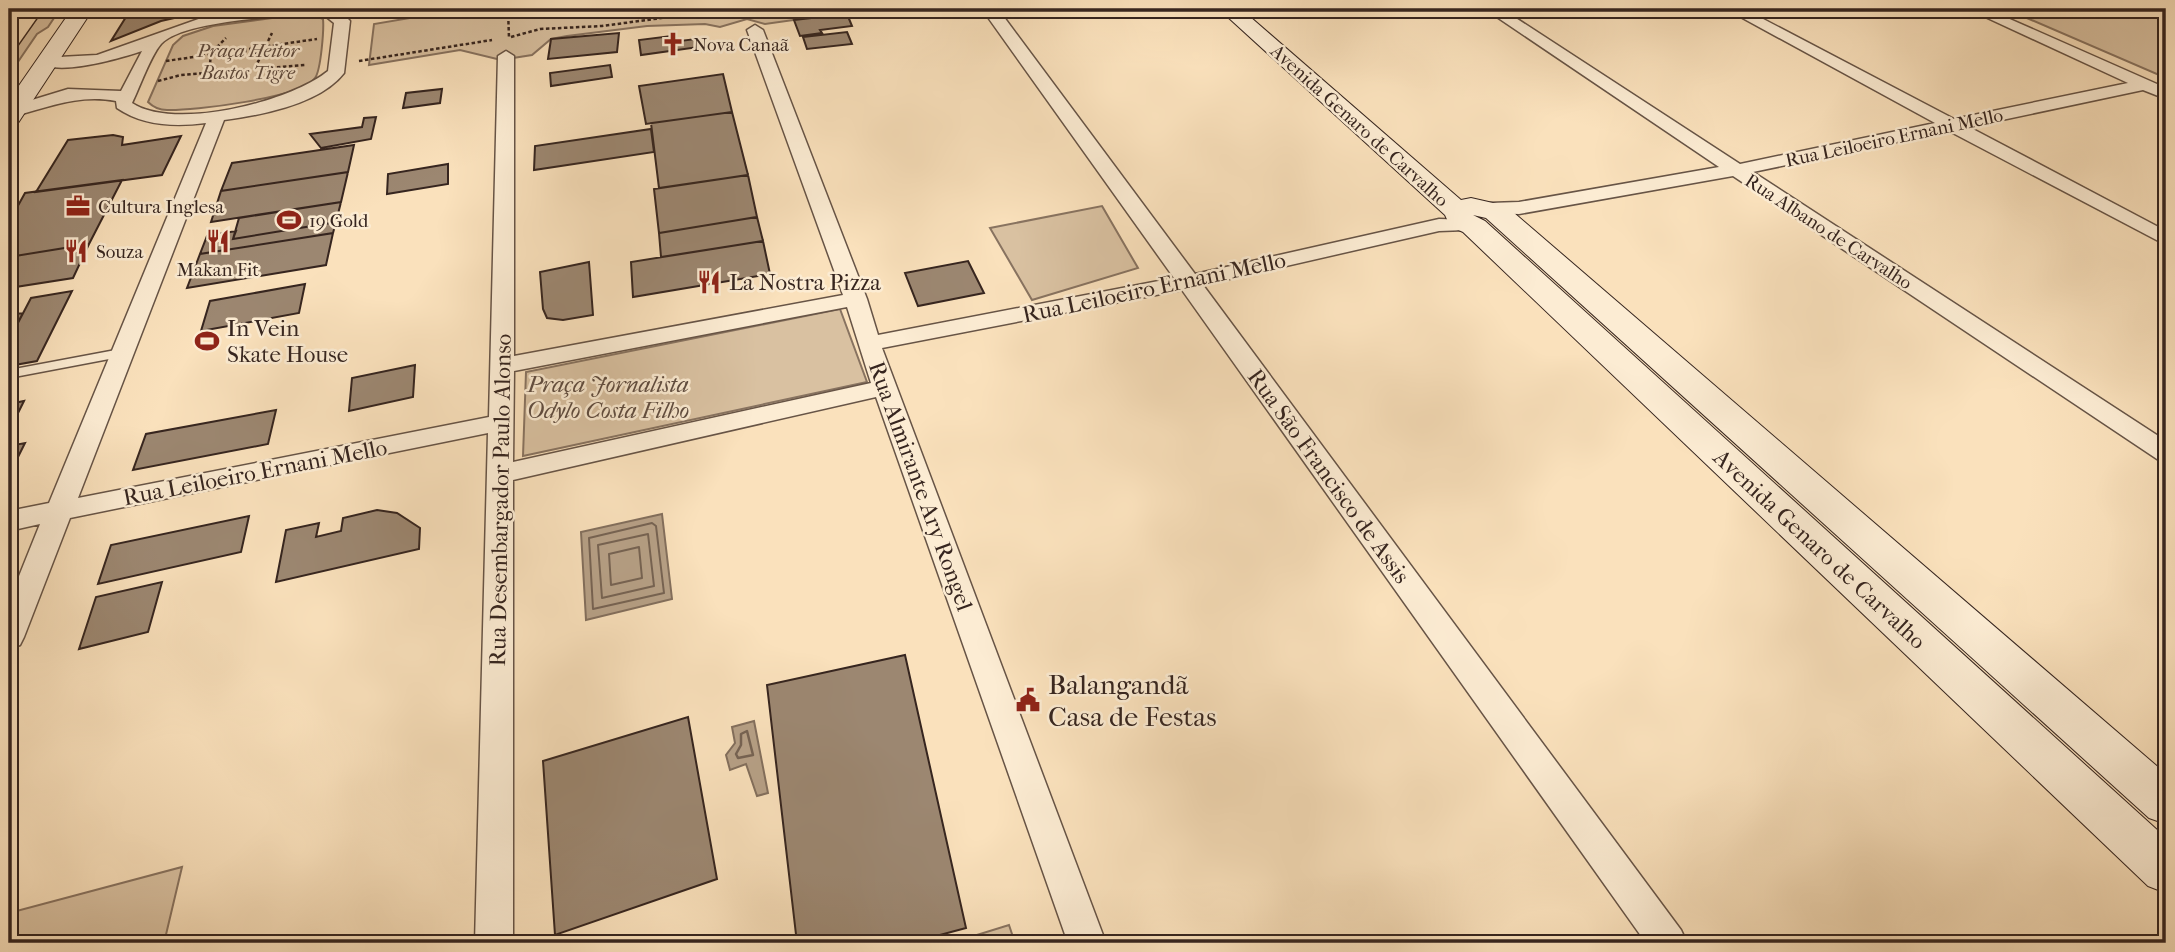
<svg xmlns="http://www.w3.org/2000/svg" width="2175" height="952" font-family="'IM FELL French Canon',serif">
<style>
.green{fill:#d9c1a1;stroke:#887360;stroke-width:2}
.water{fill:#b7a187;stroke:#836f5d;stroke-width:2}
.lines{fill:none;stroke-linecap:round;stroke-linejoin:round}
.shore-far1{stroke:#766353;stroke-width:2}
.shore{stroke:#766353;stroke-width:2.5}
.building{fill:#9c8771;stroke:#36251f;stroke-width:2}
.lane-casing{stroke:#675446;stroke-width:3}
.street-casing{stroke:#675446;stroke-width:3}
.secondary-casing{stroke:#36251f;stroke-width:2}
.highway-casing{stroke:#36251f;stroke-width:3}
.path{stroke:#36251f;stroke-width:2.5;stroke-dasharray:3.5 2.5;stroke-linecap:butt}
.lane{fill:#fcecd3;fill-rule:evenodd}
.street{fill:#fcecd3;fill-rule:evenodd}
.secondary{fill:#fcecd3;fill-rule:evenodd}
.highway{fill:#fae1bc;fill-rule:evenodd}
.labels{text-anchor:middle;stroke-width:5;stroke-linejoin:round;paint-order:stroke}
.far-poi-label{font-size:19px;fill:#36251f;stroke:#fcecd3;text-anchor:start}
.far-park-label{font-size:19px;font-style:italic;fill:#5f4c40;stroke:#fcecd3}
.far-street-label{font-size:19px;fill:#36251f;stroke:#fcecd3}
.poi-label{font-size:23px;fill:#36251f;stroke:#fcecd3;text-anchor:start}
.street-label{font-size:23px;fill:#36251f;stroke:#fcecd3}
.park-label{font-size:23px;font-style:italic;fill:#5f4c40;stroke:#fcecd3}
.near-poi-label{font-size:28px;fill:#36251f;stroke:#fcecd3;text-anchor:start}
</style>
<rect width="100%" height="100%" fill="#fae1bc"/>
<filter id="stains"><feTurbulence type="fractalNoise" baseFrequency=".00286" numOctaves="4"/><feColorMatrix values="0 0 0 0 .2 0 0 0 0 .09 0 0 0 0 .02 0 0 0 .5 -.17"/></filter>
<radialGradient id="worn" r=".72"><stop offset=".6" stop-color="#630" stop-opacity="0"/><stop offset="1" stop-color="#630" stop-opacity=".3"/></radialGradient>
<path class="green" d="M37 9H60L48 27 37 34 9 75V58Z
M463 9H857L858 11 765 24 747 19 720 27 705 24 647 26 567 36 551 39 532 55 513 58 497 59 460 50 369 65 374 24Z
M2006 9H2166V78Z
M294 15H314L323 19C324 29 321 70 315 78 302 98 192 111 167 110 160 110 153 107 148 102L173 45 183 36 213 26Z
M1102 206 1138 268 1032 300 990 228Z
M840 309 867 382 523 456 526 372Z
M182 867 164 943H9V913Z
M1009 925 1015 943H951Z"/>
<path class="water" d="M662 514 672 599 586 620 581 532Z
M754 721 768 793 757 796 746 764 730 770 726 755 735 743 732 727Z"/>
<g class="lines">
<path class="shore-far1" d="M652 523 656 526 664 593 593 609 589 538Z
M648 534 654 586 602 598 598 545Z
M639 547 642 578 611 585 609 554Z"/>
<path class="shore" d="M747 731 753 755 738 758 736 754 741 745V734Z"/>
</g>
<path class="building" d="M131 9H214L161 21 111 41Z
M847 14 852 26 820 30 822 33 800 36 794 20Z
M847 32 852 44 807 49 803 37Z
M619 33 617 52 548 59 551 39Z
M671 36 672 42 704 38 706 46 641 55 639 40Z
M610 65 612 77 551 86 550 73Z
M723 74 732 112 646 124 639 86Z
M442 89 440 103 403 108 406 93Z
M732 112 748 175 659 188 651 123Z
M376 117 371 139 321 148 310 134 362 127 364 118Z
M651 129 654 152 534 170 535 146Z
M113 135 123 137 122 145 181 136 162 175 36 192 68 140Z
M354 145 348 172 221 191 232 163Z
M448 164V184L387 194 388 174Z
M348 172 341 202 211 222 221 191Z
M748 175 757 217 659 233 654 189Z
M122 180 89 244 9 257V222L25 193Z
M341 202 336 222 233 239 239 218Z
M757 217 763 241 661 257 659 233Z
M336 222 333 233 200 254 207 236 236 231 233 239Z
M333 233 326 265 187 288 200 254Z
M763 241 770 274 633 297 631 262Z
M89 244 73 278 9 288V257Z
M968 261 984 293 918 306 905 273Z
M589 262 593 315 563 320 547 318 543 309 540 272Z
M305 284 299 313 201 331 210 301Z
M72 291 37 361 9 366V340L31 298Z
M23 313 10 337H9V315Z
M415 365 413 397 349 411 352 378Z
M24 401 9 431V404Z
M276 410 268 444 133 470 146 434Z
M25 443 9 475V446Z
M377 510 397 513 420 528 419 549 276 582 286 530 319 523 316 537 341 531 343 518Z
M249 516 241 552 98 584 111 545Z
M162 582 148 632 79 649 96 597Z
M905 655 966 928 910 943H797L767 685Z
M688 717 717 879 555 935 543 761Z"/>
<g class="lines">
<g class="lane-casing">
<path id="lane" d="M13 9H21L12 21H9V14Z
M121 349 125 350 127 353 125 356 9 378V370Z"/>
</g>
<g class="street-casing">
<path id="street" d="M266 9C292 9 332 0 350 21L344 73C320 104 262 115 224 120L78 498 489 417 498 56 506 51 514 56V356L843 295 747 30 755 25 763 30 867 299 878 335 1174 278 982 9H998L1195 274 1439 219 1473 220 1476 224 1466 230 1439 231 1203 285 1681 930 1687 943H1646L1182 290 882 348 1106 943H1068L876 397 513 480V943H475L488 433 70 518 24 637 20 645 9 649V601L40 524 9 531V511L49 503 206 123C175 127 143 126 117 108L116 101C78 94 50 107 14 116L9 115V107L68 89 121 91 142 51C121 58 54 78 38 61L40 58 97 55 207 16ZM308 14 324 15 334 23 328 71C290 102 174 131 132 103 140 87 150 57 161 44 182 21 276 17 308 14ZM847 307 871 383 513 462 514 371Z
M1485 9H1502L1740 164 1935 123 1726 9H1744L1954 119 2128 83 1968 9H1987L2166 88V99L2143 90 1969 127 2166 231V245L1949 131 1753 172 2166 441V462L2157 459 1733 176 1519 214 1483 213 1480 209 1490 203 1519 202 1719 167Z"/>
</g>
<g class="secondary-casing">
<path id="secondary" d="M72 9H93L18 123 9 125V100Z
M1219 9H1241L1461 200 1471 198 1506 206 2166 774V824L2149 818 1486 218 1473 215 1485 221 2166 838V893L2148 886 1463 232 1450 226 1445 215Z"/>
</g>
<g class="highway-casing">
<path id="highway" d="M21 9H43L17 46 9 48V25Z"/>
</g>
<path class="path" d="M508 9 509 38
M511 37 540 29 602 26 729 9
M243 51 262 54
M261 57 293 53
M166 61 317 39
M359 61 492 40
M255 68 272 33
M218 71 210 64 211 53 226 38
M158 81 181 75 305 65"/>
<use href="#lane" class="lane"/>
<use href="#street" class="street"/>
<use href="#secondary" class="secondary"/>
<use href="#highway" class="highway"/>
</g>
<defs>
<g id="church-bare" transform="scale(1.89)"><path d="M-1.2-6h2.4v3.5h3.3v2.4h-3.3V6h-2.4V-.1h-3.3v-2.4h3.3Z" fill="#8f2418" stroke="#fcecd3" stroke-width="2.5" paint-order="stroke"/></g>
<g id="office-bare" transform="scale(1.89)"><path d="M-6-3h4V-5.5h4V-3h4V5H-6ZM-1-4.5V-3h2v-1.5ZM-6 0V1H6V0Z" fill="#8f2418" stroke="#fcecd3" stroke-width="2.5" paint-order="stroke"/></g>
<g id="stadium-bare" transform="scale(1.89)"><path d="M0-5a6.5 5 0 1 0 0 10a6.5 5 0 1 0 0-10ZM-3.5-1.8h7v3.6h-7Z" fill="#8f2418" stroke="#fcecd3" stroke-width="2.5" paint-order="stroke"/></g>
<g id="restaurant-bare" transform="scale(1.89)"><path d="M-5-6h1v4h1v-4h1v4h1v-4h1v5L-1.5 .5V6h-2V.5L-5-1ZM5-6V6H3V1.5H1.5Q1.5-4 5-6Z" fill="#8f2418" stroke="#fcecd3" stroke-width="2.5" paint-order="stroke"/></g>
<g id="civic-bare" transform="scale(1.89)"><path d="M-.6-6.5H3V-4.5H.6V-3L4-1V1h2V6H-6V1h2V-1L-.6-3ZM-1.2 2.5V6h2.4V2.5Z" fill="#8f2418" stroke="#fcecd3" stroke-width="2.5" paint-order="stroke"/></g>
</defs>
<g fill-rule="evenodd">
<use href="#church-bare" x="673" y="44"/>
<use href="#office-bare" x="78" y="206"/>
<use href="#stadium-bare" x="289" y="220"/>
<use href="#restaurant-bare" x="218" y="241"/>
<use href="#restaurant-bare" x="76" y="251"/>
<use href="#restaurant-bare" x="709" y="282"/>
<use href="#stadium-bare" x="207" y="341"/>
<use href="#civic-bare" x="1028" y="700"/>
</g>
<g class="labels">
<g class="far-poi-label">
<text x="693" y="51">Nova Canaã</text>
<text x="98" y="213">Cultura Inglesa</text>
<text x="309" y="227">19 Gold</text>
<text x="96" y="258">Souza</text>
<text x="218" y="276" text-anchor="middle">Makan Fit</text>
</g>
<g class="far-park-label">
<text x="248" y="57">Praça Heitor<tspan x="248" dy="22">Bastos Tigre</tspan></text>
</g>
<g class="far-street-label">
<text transform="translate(1360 125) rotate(42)" y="7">Avenida Genaro de Carvalho</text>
<text transform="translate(1894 137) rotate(-12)" y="7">Rua Leiloeiro Ernani Mello</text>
<text transform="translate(1829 231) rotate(33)" y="7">Rua Albano de Carvalho</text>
</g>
<g class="poi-label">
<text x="729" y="290">La Nostra Pizza</text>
<text x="227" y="336">In Vein<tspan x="227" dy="26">Skate House</tspan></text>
</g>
<g class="street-label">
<text transform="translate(1154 287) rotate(-12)" y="8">Rua Leiloeiro Ernani Mello</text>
<text transform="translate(255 472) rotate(-11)" y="8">Rua Leiloeiro Ernani Mello</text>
<text transform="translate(1329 476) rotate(54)" y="8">Rua São Francisco de Assis</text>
<text transform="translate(921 486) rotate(70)" y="8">Rua Almirante Ary Rongel</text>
<text transform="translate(500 500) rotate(-89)" y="8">Rua Desembargador Paulo Alonso</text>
<text transform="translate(1820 549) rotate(43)" y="8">Avenida Genaro de Carvalho</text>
</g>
<g class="park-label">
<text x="608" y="392">Praça Jornalista<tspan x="608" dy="26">Odylo Costa Filho</tspan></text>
</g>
<g class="near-poi-label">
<text x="1048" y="694">Balangandã<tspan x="1048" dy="32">Casa de Festas</tspan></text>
</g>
</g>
<rect width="2175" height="952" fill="none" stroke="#fae1bc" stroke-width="35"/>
<rect x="10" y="10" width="2154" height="931" fill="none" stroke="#36251f" stroke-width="3.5"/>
<rect x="18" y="18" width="2140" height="917" fill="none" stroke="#36251f" stroke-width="2"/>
<rect width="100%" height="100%" filter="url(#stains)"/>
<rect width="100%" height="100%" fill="url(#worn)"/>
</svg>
